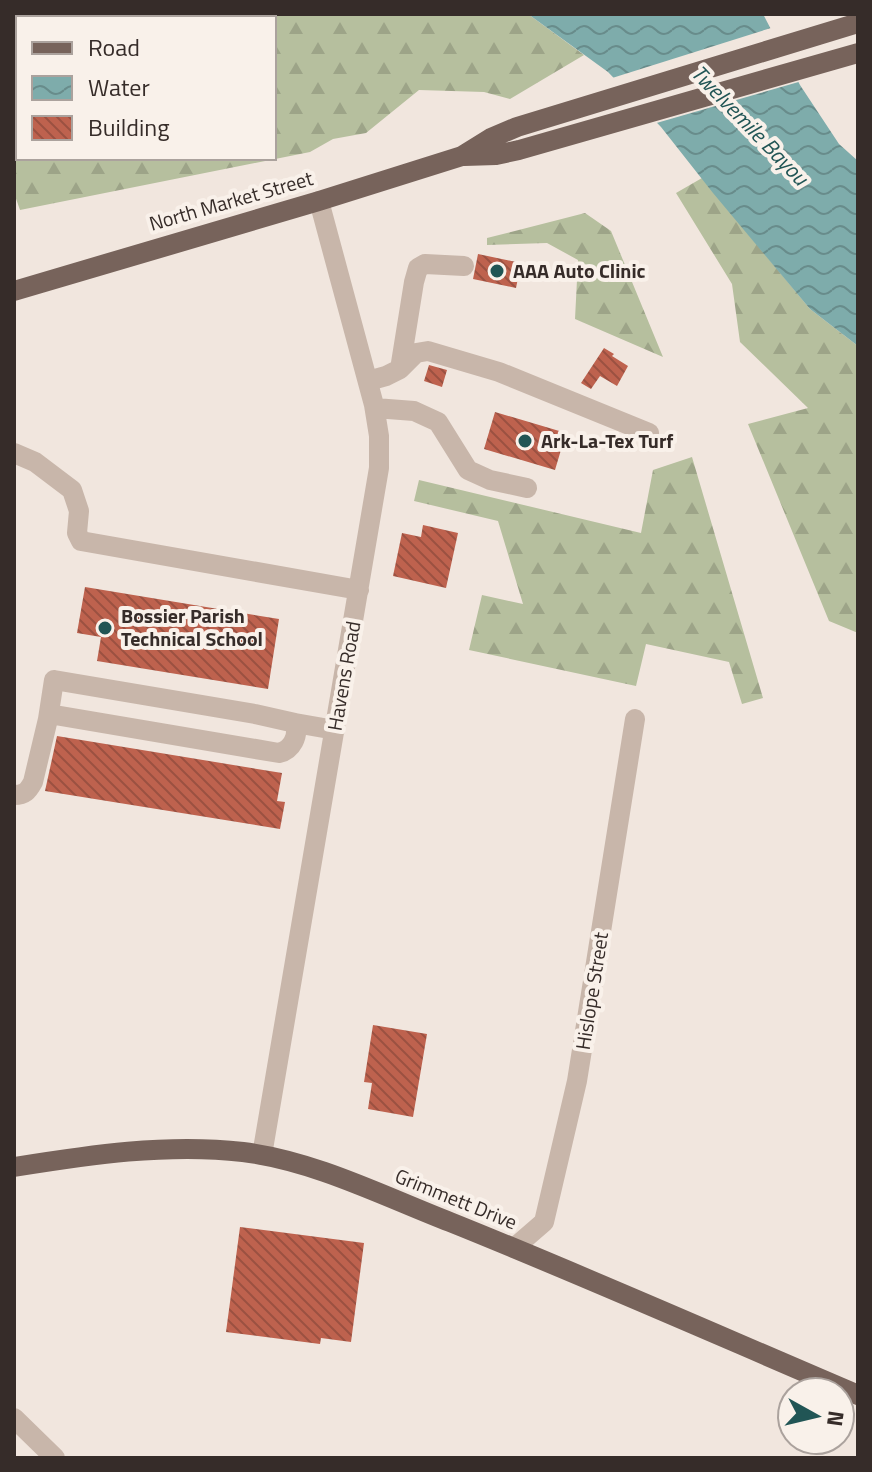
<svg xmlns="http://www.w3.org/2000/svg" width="872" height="1472" font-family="'Titillium Web',sans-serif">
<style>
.forest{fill:url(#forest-firs);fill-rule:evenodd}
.water{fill:url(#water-waves)}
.pier{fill:#f1e6de}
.building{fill:url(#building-back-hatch)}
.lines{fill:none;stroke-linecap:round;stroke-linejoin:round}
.minor{stroke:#c8b6aa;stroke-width:20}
.major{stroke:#77635b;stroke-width:20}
.poi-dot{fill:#215555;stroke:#f9f1ea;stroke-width:3}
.labels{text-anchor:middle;stroke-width:8;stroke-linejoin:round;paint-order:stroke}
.street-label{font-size:20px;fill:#362c29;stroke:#f9f1ea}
.poi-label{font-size:20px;font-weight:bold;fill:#362c29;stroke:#f9f1ea;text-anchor:start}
.water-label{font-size:22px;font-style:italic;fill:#215555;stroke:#f9f1ea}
</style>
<defs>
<pattern id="forest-firs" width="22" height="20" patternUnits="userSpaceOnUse" patternTransform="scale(2)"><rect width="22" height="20" fill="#b6bf9e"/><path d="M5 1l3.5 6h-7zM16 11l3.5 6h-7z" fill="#9da488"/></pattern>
<pattern id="water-waves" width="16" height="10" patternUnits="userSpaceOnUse" patternTransform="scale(2)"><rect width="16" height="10" fill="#7eacab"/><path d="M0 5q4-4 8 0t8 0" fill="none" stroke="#688c8b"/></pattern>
<pattern id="building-back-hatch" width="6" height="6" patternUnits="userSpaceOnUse" patternTransform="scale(2)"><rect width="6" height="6" fill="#be624e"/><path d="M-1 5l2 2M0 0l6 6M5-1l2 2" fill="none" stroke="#9b5141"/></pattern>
</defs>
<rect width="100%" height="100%" fill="#f1e6de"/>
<path class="forest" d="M14 14H528L584 55 510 99 484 92 419 90 366 133 333 139 310 152 20 210 14 193ZM18 18H274V158H18Z
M702 178 810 309 858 346V633L829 621 748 424 808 408 740 342 732 284 676 193Z
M585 213 611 231 663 357 575 319 578 260 547 243 487 245V238Z
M692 457 763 698 742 704 729 662 646 644 636 686 469 650 482 595 523 604 498 521 414 501 419 480 641 533 653 470Z"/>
<path class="water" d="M528 14H763L800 85 839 144 858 161V346L810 309 713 193 661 127 608 72Z"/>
<path class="pier" d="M774 27 802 81 653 124 609 79Z"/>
<path class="building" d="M478 254 521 263 516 288 473 279Z
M604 348 614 354 612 356 628 366 617 386 600 376 591 389 581 383Z
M429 365 447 370 442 387 424 381Z
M495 412 566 433 555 470 484 449Z
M423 525 458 533 446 588 393 576 402 533 421 537Z
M85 587 279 619 268 689 97 661 101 637 77 633Z
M57 736 282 773 277 801 285 802 280 829 45 791Z
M373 1025 427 1034 413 1117 368 1109 372 1083 364 1082Z
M240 1227 364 1243 351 1342 321 1338 320 1344 226 1332Z"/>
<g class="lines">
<path class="minor" d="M400 369 414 282 418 268 425 264 464 266
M368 381 386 376 400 369 416 353 428 351 499 372 649 433
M375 408 414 411 438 422 468 470 490 480 527 488
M14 453 35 462 72 490 79 511 77 533 81 541 359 590
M295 723 335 730
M14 795C25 795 28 791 33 782L48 719 54 680 255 714 295 723C299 736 292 750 279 753L49 714
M262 1155 379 468V436L374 405 319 201
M514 1248 544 1222 577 1081 635 719
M14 1418 55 1458"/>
<path class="major" d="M464 156 496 155 519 150 858 53
M14 291 319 201 462 156 491 138 517 127 858 23
M14 1167C89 1155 167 1143 243 1152 315 1161 383 1196 450 1222 587 1277 722 1337 858 1395"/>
</g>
<g class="poi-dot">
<circle cx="497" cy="271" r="8"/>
<circle cx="525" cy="441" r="8"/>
<circle cx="105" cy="628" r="8"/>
</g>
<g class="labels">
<g class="street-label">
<text transform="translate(231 201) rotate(-16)" y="7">North Market Street</text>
<text transform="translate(344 676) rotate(-80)" y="7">Havens Road</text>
<text transform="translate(592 991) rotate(-81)" y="7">Hislope Street</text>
<text transform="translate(456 1199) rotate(22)" y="7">Grimmett Drive</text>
</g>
<g class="poi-label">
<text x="513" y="278">AAA Auto Clinic</text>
<text x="541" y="448">Ark-La-Tex Turf</text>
<text x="121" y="623">Bossier Parish<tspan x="121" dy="23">Technical School</tspan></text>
</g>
<g class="water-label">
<text transform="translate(750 125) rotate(46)" y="8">Twelvemile Bayou</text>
</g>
</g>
<rect width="872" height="1472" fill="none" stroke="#362c29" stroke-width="32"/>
<rect x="16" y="16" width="260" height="144" fill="#f9f1ea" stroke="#aba29d" stroke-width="2"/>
<rect x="32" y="42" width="40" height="12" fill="#77635b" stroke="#aba29d" stroke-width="2"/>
<text x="88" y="56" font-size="24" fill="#362c29">Road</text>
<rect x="32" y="76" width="40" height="24" fill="url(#water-waves)" stroke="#aba29d" stroke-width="2"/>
<text x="88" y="96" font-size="24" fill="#362c29">Water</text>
<rect x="32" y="116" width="40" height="24" fill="url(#building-back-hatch)" stroke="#aba29d" stroke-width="2"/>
<text x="88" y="136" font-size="24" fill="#362c29">Building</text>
<g transform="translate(816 1416) rotate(98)"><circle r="38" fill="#f9f1ea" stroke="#aba29d" stroke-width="2"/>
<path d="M0-6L14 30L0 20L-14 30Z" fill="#215555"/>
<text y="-12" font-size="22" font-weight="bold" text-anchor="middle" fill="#362c29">N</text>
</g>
</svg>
